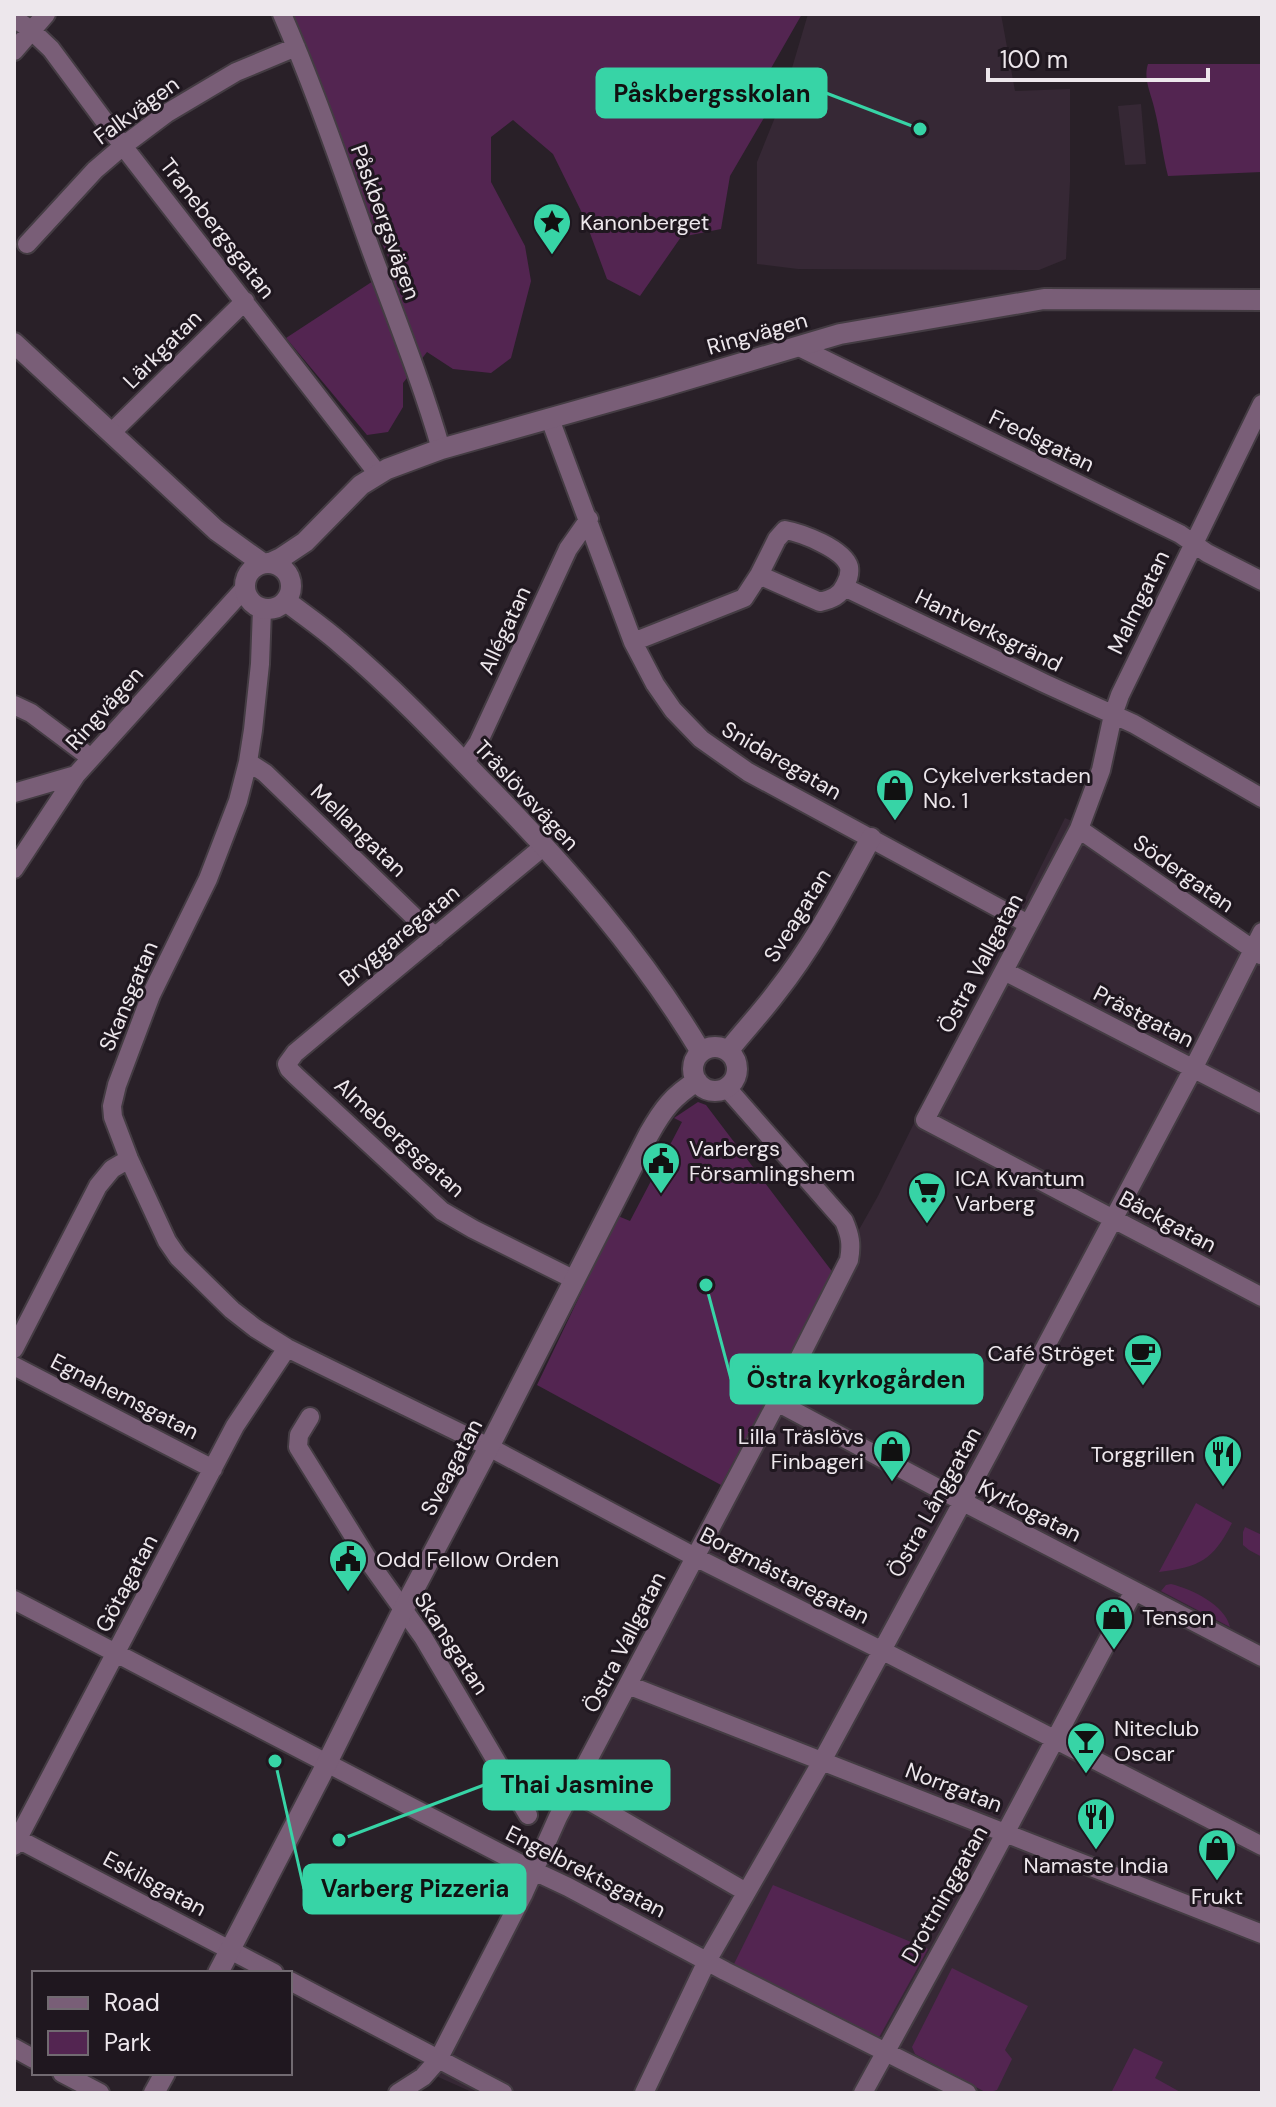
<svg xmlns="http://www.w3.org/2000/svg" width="1276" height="2107" font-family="'DM Sans',sans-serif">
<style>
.built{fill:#362835}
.green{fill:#532551}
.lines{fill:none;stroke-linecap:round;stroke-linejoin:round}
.minor-casing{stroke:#443c43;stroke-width:22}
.tertiary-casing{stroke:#443c43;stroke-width:24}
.minor{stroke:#795e77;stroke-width:18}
.tertiary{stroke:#795e77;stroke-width:20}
.labels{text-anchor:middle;stroke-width:6;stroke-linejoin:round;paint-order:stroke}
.street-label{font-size:22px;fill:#ede7ec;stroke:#1f171f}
.poi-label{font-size:22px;fill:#ede7ec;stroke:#1f171f;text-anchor:start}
.leader{fill:none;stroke:#37d4a6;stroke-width:3}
.callout-dot{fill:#37d4a6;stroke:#1f171f;stroke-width:3}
.callout{fill:#37d4a6;stroke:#37d4a6;stroke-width:3}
.callout-label{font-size:24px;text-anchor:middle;font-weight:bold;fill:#111}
</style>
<rect width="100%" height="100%" fill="#292028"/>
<path class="built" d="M808 14H1001L1015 91 1070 89V182L1066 259 1039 270 798 269 757 264V162L784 95Z
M1141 104 1146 164 1125 165 1118 106Z
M1065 818 1104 835 1262 944V2093H474L416 2067 435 2045 721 1485 834 1274 878 1196Z"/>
<path class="green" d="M279 14H802L770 70 765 116 730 176 721 229 681 237 640 296 607 279 584 217 553 154 513 120 491 137V182L525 246 531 281 511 358 491 373 453 369 427 352 403 383V407L388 432 367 435 286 338 393 268Z
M1148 64H1262V172L1168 176C1162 153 1160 130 1154 107 1151 93 1143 79 1148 64Z
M698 1102 706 1105 834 1274 721 1485 537 1385 618 1216 630 1221 682 1122 674 1118Z
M1196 1503 1232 1523C1213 1560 1200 1567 1159 1572Z
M1245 1527 1262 1535V1557L1249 1550 1243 1545V1532Z
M1171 1584C1192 1589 1225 1605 1230 1627L1161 1591 1166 1585Z
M773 1885 928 1949 877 2041 732 1968Z
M952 1968 1028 2006 1005 2050 1012 2059 997 2090 987 2093 915 2054 912 2047Z
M1134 2048 1163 2062 1155 2078 1182 2093H1111Z"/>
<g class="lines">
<g class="minor-casing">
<path id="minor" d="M282 14C316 92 343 173 372 253 396 318 422 383 441 449
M14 18 31 30 51 49 123 146 378 474
M14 51 46 14
M27 244 95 170 123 146 167 113 236 72 296 47
M799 347 1180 534 1207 553 1262 581
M1262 404 1120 695 1113 715 1101 770 1079 829 925 1120 1262 1297
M550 419 633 642 655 684 673 710 701 739 748 772 1028 924
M112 432 245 301
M785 530C802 533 844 549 849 567 850 573 848 580 845 585 840 596 832 599 820 602L759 575 777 539Z
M844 587 1046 684 1134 724 1262 798
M262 609 260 664 253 730 248 762 238 801 208 879 151 995 117 1085 112 1106 113 1117 129 1159 167 1241 178 1257 232 1310 255 1328 287 1348 489 1447 695 1557 881 1650 1262 1846
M633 642 744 598 759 575
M14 705 31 713 91 758
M248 762 265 773 435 937
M464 763 478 743 568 549 589 519
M14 793 76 775
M1079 829 1261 955
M544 846 332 1022 295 1053 287 1064 289 1069 296 1076 442 1211 473 1229 575 1280
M14 869 76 775 244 589
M1004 971 1262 1104
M14 1349 98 1186 112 1169 129 1159
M14 1366 213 1469
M777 1402 971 1506 1262 1657
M310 1417 299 1435 298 1447 372 1566 423 1637 528 1815
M14 1600 534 1871 568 1887 725 1971 967 2093
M628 1685 1262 1934
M572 1791 746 1892
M14 1837 274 1973
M14 1846 235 1426 287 1348
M290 1981 503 2093
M14 2048 34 2059
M62 2073 100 2093
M398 2093 423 2077 438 2060 523 1895 558 1817 777 1402 849 1260C852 1244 850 1235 844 1221L727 1088
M644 2093 707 1961 822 1761 989 1453 1193 1069 1262 932
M863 2093 976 1888 1134 1591"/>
</g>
<g class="tertiary-casing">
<path id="tertiary" d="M14 343 216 530 262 563
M245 586a23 23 0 1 1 46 0a23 23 0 1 1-46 0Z
M270 563 281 558 305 542 361 485 387 469 441 449 658 388 840 334 1044 299 1262 300
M286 601C304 615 322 627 339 642 390 685 437 734 483 782 564 864 642 953 701 1052
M693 1069a22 22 0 1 1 44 0a22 22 0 1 1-44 0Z
M728 1051C744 1031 761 1013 776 993 814 945 842 891 871 838
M218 1973 322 1773 403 1610 489 1447 649 1134C663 1109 673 1096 697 1081
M154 2093 165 2073"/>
</g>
<use href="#minor" class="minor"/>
<use href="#tertiary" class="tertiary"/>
</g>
<defs>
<g id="sight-pin" transform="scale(2)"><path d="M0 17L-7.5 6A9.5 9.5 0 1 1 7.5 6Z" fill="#37d4a6" stroke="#1f171f"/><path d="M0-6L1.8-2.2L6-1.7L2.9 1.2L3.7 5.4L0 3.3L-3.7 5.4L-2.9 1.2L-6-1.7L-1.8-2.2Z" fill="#111"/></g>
<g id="shop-pin" transform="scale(2)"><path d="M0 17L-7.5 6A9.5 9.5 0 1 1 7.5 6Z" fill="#37d4a6" stroke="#1f171f"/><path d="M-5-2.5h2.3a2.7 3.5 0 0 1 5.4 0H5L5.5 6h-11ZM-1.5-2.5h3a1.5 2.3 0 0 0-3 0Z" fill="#111"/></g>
<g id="civic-pin" transform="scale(2)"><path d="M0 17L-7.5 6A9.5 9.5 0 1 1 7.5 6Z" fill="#37d4a6" stroke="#1f171f"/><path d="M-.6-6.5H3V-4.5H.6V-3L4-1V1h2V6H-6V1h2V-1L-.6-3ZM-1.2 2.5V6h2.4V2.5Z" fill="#111"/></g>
<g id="supermarket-pin" transform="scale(2)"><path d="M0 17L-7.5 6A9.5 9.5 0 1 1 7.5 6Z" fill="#37d4a6" stroke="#1f171f"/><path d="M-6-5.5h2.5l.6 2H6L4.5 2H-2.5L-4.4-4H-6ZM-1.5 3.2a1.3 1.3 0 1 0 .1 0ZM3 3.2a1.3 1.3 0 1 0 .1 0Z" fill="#111"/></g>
<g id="cafe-pin" transform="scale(2)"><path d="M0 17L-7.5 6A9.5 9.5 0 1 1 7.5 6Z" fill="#37d4a6" stroke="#1f171f"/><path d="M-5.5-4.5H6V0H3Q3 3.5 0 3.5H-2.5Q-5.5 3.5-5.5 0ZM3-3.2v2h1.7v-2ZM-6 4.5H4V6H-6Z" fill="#111"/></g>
<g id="restaurant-pin" transform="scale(2)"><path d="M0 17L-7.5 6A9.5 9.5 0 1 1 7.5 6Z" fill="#37d4a6" stroke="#1f171f"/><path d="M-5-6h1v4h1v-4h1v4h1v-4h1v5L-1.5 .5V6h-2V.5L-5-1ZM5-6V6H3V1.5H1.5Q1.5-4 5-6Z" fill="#111"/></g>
<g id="bar-pin" transform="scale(2)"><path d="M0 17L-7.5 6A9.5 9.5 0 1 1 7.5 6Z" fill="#37d4a6" stroke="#1f171f"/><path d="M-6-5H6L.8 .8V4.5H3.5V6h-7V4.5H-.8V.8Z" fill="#111"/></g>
</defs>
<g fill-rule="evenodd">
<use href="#sight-pin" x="552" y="222"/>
<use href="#shop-pin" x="895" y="788"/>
<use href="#civic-pin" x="661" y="1161"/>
<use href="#supermarket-pin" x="927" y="1191"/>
<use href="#cafe-pin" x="1143" y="1353"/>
<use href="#shop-pin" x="892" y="1449"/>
<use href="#restaurant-pin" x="1223" y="1454"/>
<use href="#civic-pin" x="348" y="1559"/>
<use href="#shop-pin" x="1114" y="1617"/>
<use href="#bar-pin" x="1086" y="1741"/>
<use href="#restaurant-pin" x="1096" y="1817"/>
<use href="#shop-pin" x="1217" y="1848"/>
</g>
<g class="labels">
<g class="street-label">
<text transform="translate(136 110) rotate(-36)" y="8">Falkvägen</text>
<text transform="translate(386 222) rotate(70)" y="8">Påskbergsvägen</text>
<text transform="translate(218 228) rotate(52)" y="8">Tranebergsgatan</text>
<text transform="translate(757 333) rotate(-16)" y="8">Ringvägen</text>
<text transform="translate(162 349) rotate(-45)" y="8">Lärkgatan</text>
<text transform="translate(1042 440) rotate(26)" y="8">Fredsgatan</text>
<text transform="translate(1138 602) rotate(-64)" y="8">Malmgatan</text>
<text transform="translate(504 630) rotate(-65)" y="8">Allégatan</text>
<text transform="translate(989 630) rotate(26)" y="8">Hantverksgränd</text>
<text transform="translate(104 708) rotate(-48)" y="8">Ringvägen</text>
<text transform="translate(782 760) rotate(30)" y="8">Snidaregatan</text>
<text transform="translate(527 795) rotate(47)" y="8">Träslövsvägen</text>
<text transform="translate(359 830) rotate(44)" y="8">Mellangatan</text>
<text transform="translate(1184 873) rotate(35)" y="8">Södergatan</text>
<text transform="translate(797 915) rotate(-58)" y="8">Sveagatan</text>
<text transform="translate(399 935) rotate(-39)" y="8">Bryggaregatan</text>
<text transform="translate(980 963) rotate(-62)" y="8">Östra Vallgatan</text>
<text transform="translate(128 996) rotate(-67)" y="8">Skansgatan</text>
<text transform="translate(1144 1016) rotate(27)" y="8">Prästgatan</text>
<text transform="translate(400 1137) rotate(42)" y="8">Almebergsgatan</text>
<text transform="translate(1168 1221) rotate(28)" y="8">Bäckgatan</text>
<text transform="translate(125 1396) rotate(27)" y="8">Egnahemsgatan</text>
<text transform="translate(451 1467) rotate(-62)" y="8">Sveagatan</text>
<text transform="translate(934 1502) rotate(-61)" y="8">Östra Långgatan</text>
<text transform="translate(1030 1510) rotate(27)" y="8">Kyrkogatan</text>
<text transform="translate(785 1575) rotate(27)" y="8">Borgmästaregatan</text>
<text transform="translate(126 1583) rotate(-62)" y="8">Götagatan</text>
<text transform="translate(624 1642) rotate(-63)" y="8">Östra Vallgatan</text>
<text transform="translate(452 1643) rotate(57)" y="8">Skansgatan</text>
<text transform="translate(954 1787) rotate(21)" y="8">Norrgatan</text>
<text transform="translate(586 1871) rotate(27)" y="8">Engelbrektsgatan</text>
<text transform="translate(155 1883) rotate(28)" y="8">Eskilsgatan</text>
<text transform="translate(944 1894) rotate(-61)" y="8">Drottninggatan</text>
</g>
<g class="poi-label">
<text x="580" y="230">Kanonberget</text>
<text x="923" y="783">Cykelverkstaden<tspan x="923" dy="25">No. 1</tspan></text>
<text x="689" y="1156">Varbergs<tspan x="689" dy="25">Församlingshem</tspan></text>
<text x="955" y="1186">ICA Kvantum<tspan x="955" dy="25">Varberg</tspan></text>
<text x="1115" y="1361" text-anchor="end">Café Ströget</text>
<text x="864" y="1444" text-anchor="end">Lilla Träslövs<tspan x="864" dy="25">Finbageri</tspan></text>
<text x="1195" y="1462" text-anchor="end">Torggrillen</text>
<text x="376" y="1567">Odd Fellow Orden</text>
<text x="1142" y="1625">Tenson</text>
<text x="1114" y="1736">Niteclub<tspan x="1114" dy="25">Oscar</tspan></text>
<text x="1096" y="1873" text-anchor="middle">Namaste India</text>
<text x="1217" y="1904" text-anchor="middle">Frukt</text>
</g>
</g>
<path class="leader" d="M920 129L826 93M706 1285L731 1379M339 1840L484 1785M275 1761L304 1889"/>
<g class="callout-dot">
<circle cx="920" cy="129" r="8"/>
<circle cx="706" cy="1285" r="8"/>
<circle cx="339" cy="1840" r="8"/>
<circle cx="275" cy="1761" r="8"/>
</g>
<g class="callout">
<rect x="597" y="69" width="229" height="48" rx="8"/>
<rect x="731" y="1355" width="251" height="48" rx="8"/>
<rect x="484" y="1761" width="185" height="48" rx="8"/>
<rect x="304" y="1865" width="221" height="48" rx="8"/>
</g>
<g class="callout-label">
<text x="712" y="102">Påskbergsskolan</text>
<text x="856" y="1388">Östra kyrkogården</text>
<text x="577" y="1793">Thai Jasmine</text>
<text x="415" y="1897">Varberg Pizzeria</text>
</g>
<rect width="1276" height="2107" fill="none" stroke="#ede7ec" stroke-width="32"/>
<rect x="32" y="1971" width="260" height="104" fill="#1f171f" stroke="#716a71" stroke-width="2"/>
<rect x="48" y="1997" width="40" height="12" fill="#795e77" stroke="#716a71" stroke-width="2"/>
<text x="104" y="2011" font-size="24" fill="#ede7ec">Road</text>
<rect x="48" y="2031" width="40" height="24" fill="#532551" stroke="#716a71" stroke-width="2"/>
<text x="104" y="2051" font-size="24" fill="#ede7ec">Park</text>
<path d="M988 68v12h220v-12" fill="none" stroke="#ede7ec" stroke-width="4"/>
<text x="1000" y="68" font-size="24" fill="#ede7ec" stroke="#1f171f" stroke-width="6" paint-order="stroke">100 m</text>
</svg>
